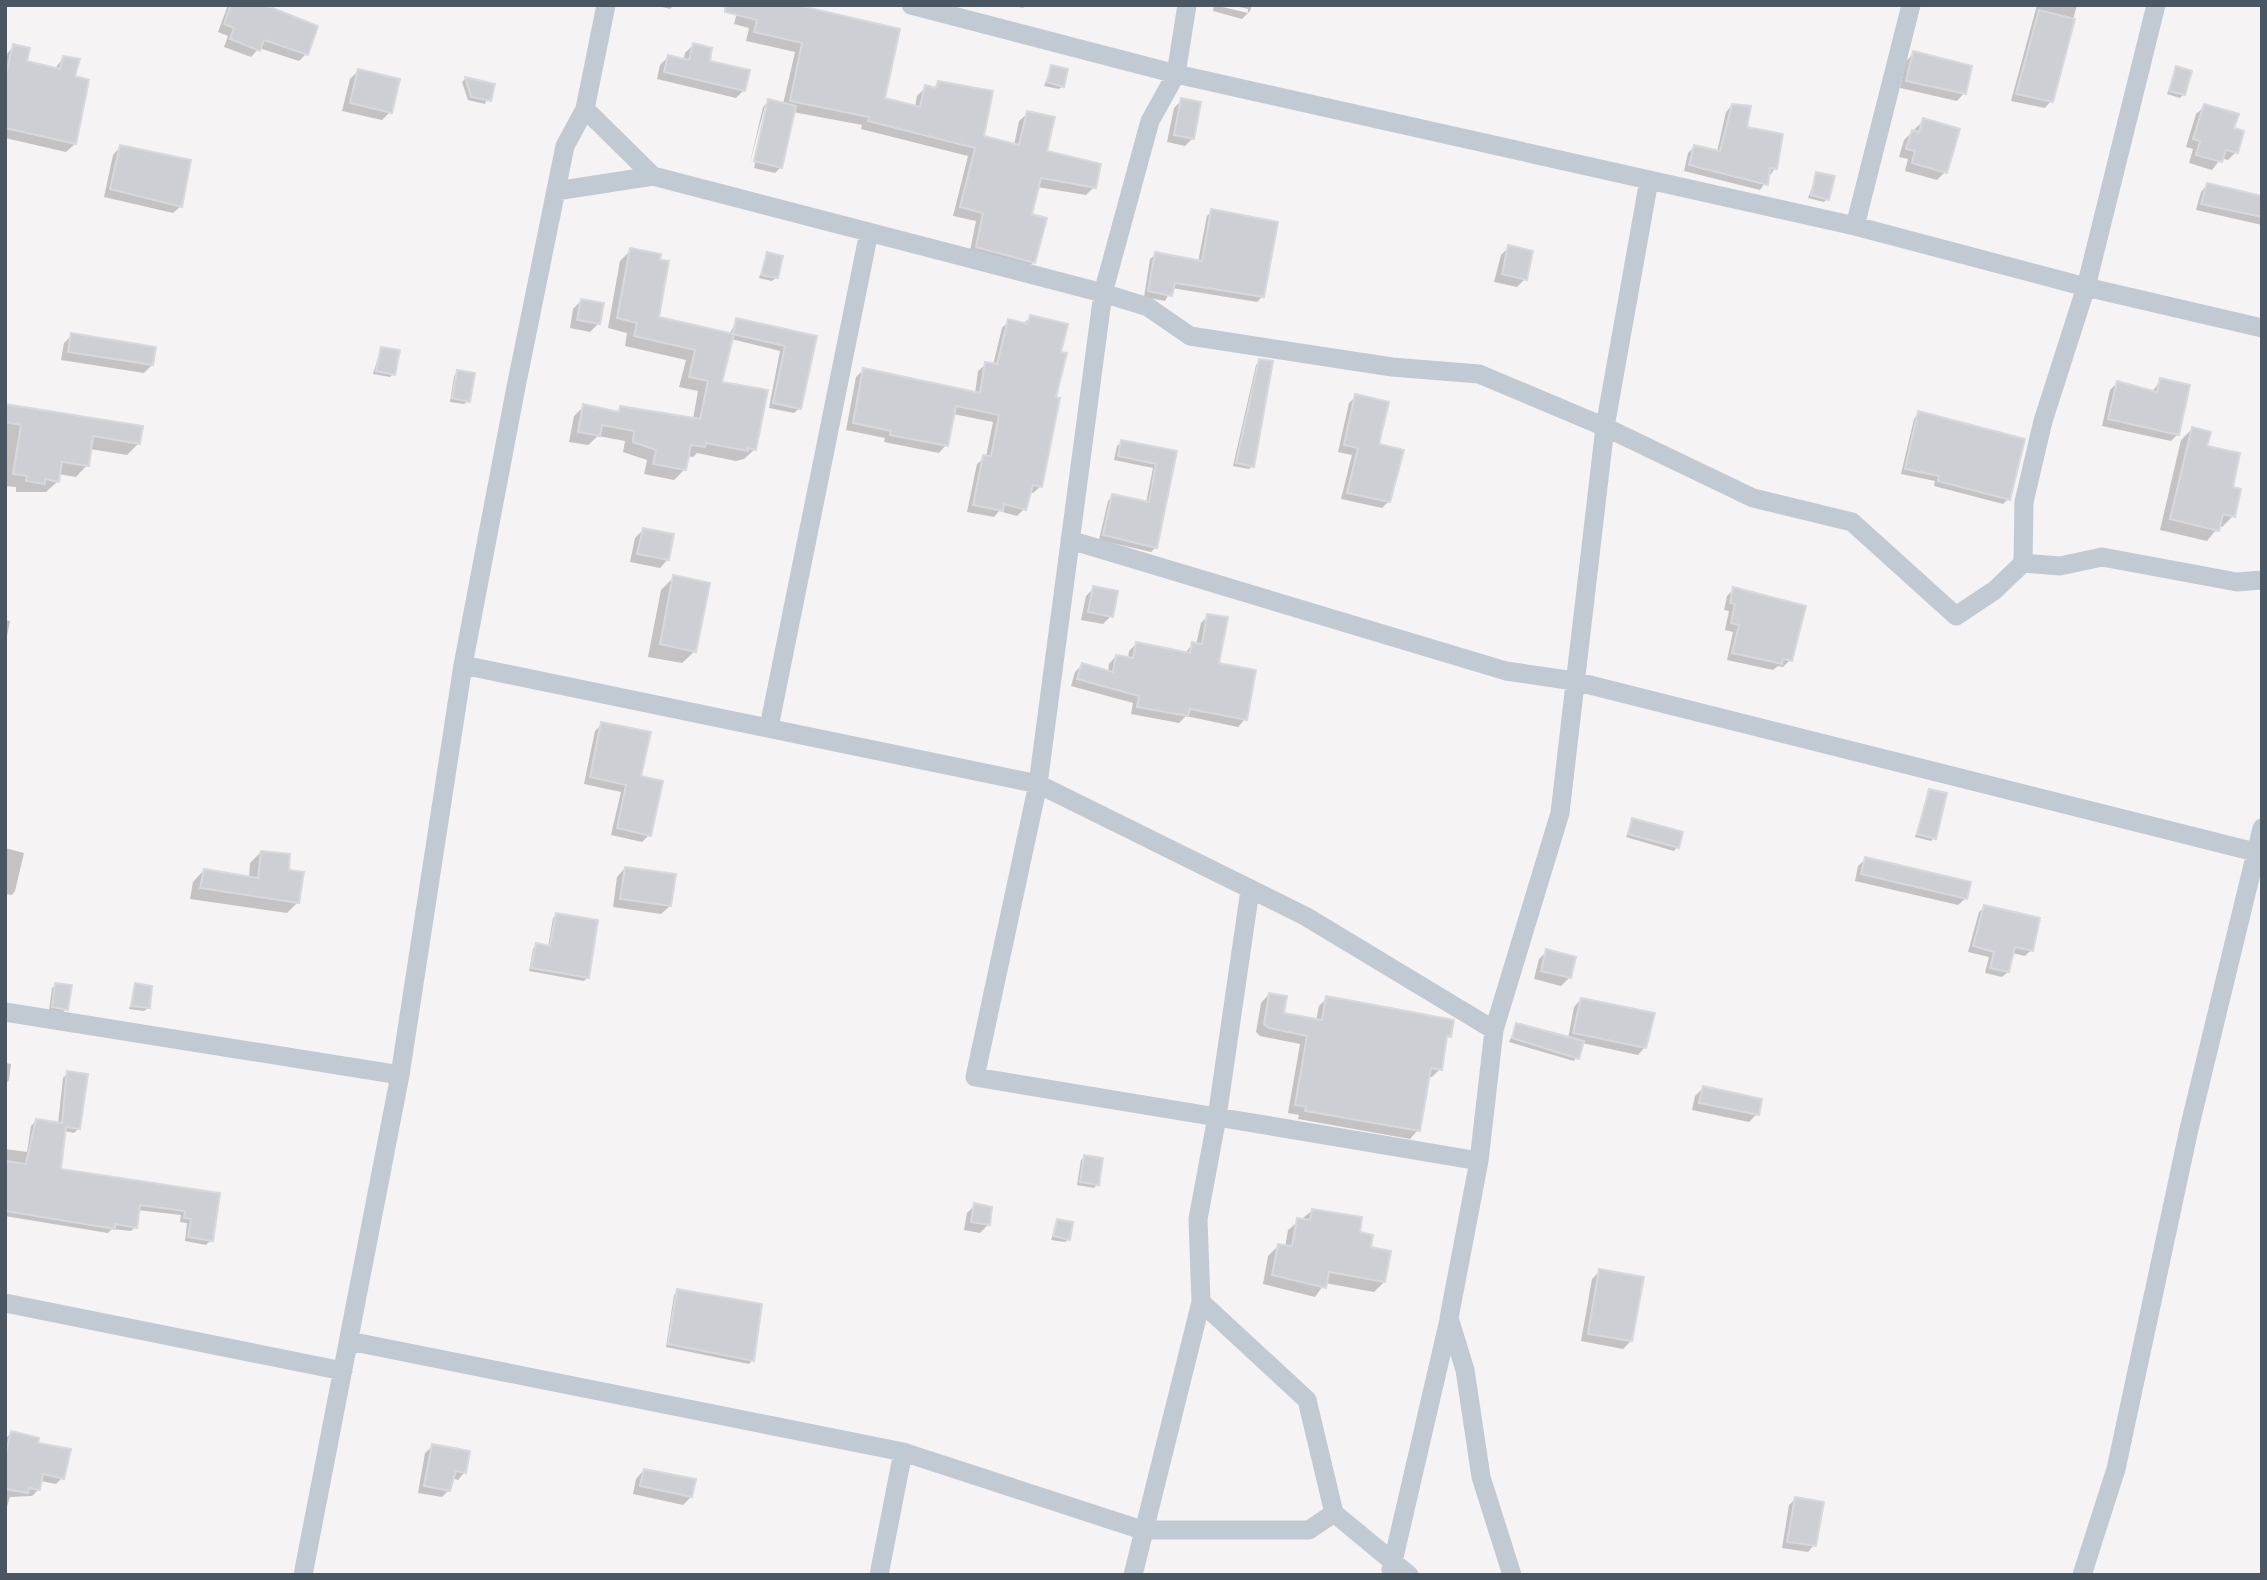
<svg xmlns="http://www.w3.org/2000/svg" width="2267" height="1580" font-family="'Varela Round',sans-serif">
<style>
.shadow{fill:#0003}
.building{fill:#cdcfd5;stroke:#d7d9de;stroke-width:2}
.lines{fill:none;stroke-linecap:round;stroke-linejoin:round}
.minor{stroke:#c1cad2;stroke-width:19}
</style>
<rect width="100%" height="100%" fill="#f5f3f3"/>
<path class="shadow" d="M228 5H260L306 54 299 61 259 48 251 57 224 47 228 36 218 32Z
M654 5H674L670 9Z
M739 5H792L883 99 915 107 917 96 926 87 933 89 938 83 982 138 1014 145 1019 121 1028 113 1045 153 1094 187 1086 195 1037 187 1030 216 1034 262 1025 270 969 256 976 221 953 216 968 156 861 129 862 125 793 112 781 167 775 173 754 168 769 106H765L749 167 763 107 769 101 783 104 795 52 746 41 749 28 734 24Z
M1010 5H1026L1023 8Z
M1214 5 1248 13V9L1232 5H1252L1250 11 1242 19 1213 11Z
M2037 5H2077L2051 101 2045 108 2011 101Z
M693 45 708 62 744 90 736 98 657 79 660 65 668 57 683 61 685 53Z
M14 46 24 62 54 70 63 58 73 78 75 144 66 152 5 138V56Z
M1914 53 1964 93 1957 101 1900 88 1906 61Z
M1051 67 1063 86 1059 89 1044 86Z
M2177 68 2184 94 2180 98 2167 94Z
M358 71 390 112 382 120 342 111 350 79Z
M465 79 493 85 485 104 468 100 462 82Z
M1182 100 1193 138 1185 146 1167 142 1174 108Z
M1732 105 1775 168 1760 190 1684 171 1688 153 1694 147 1717 152 1726 112Z
M2205 106 2232 129 2236 152 2228 160 2221 158 2212 170 2189 163 2193 149 2186 147 2196 114Z
M1924 120 1945 172 1937 180 1905 171 1908 159 1899 157 1904 140Z
M120 147 181 206 173 213 104 197 113 155Z
M1817 174 1827 199 1824 202 1808 198Z
M2207 185 2262 197V225L2196 210 2201 192Z
M1212 211 1263 296 1257 302 1172 288 1165 301 1144 297 1150 259 1156 254 1198 262 1207 216Z
M1509 247 1525 279 1517 287 1494 282 1501 255Z
M631 250 657 318 729 335 737 320 815 338 800 408 794 413 769 408 780 351 731 339 720 384 755 449 744 459 736 461 697 453 693 457 687 456 684 470 674 480 644 474 647 460 623 452 625 441 598 436 588 445 569 442 574 416 584 406 616 413 621 408 693 419 698 391 679 387 686 360 625 346 627 333 608 328 620 261Z
M767 254 776 278 772 281 759 278Z
M581 301 598 324 590 332 570 328 573 309Z
M1031 317 1059 353 1041 486 1033 493 1029 492 1024 509 1017 516 999 511 994 517 967 512 977 464 986 457 993 422 953 414 946 445 939 453 884 442 885 438 846 430 856 377 863 370 975 394 978 371 986 364 993 365 1002 328 1009 321 1023 324Z
M72 335 152 365 144 373 61 360 64 343Z
M381 348 393 374 390 377 373 374Z
M1260 361 1252 466 1249 469 1233 466 1256 365Z
M458 372 468 401 464 404 450 402 454 376Z
M2161 380 2178 434 2171 441 2102 426 2110 390 2117 383 2152 392Z
M1356 396 1377 446 1389 501 1382 508 1341 499 1352 455 1338 452 1349 403Z
M5 406 139 443 127 455 90 449 87 465 76 477 58 474V481L46 492H16V487L5 486Z
M1919 413 2008 499 2003 504 1934 486 1935 481 1901 474 1914 419Z
M2192 429 2231 488 2233 516 2222 527 2219 526 2207 541 2160 530 2181 440Z
M1122 442 1174 453 1156 547 1151 552 1099 540 1108 501 1112 496 1146 503 1153 468 1114 460 1117 446Z
M643 530 668 559 660 568 630 562 635 538Z
M674 577 695 651 682 663 648 657 661 590Z
M1094 588 1111 616 1103 624 1081 620 1086 596Z
M1734 589 1790 660 1783 667 1778 666 1773 670 1727 660 1733 632 1725 630 1729 611 1724 610 1727 596Z
M1208 616 1217 665 1245 719 1238 727 1186 716 1179 723 1131 714 1133 703 1071 686 1075 672 1082 665 1108 672 1109 664 1116 656 1128 659 1129 651 1136 644 1185 653 1193 644 1196 645 1201 623Z
M5 620 10 621 5 647Z
M602 724 649 835 642 842 611 835 621 792 584 784 595 731Z
M1929 791 1934 838 1931 841 1915 837Z
M1633 820 1677 847 1674 851 1626 837Z
M5 848 24 853 15 891 12 895 5 894Z
M261 852 287 871 298 902 287 913 190 899 193 882 204 870 249 878 250 863Z
M1866 859 1966 898 1958 905 1855 881 1858 866Z
M625 868 670 906 661 914 613 907 617 877Z
M1985 907 2031 950 2025 956 2012 953 2008 972 2002 977 1985 973 1989 957 1968 952 1979 912Z
M556 915 588 977 584 981 529 971 533 949 536 945 548 947 553 918Z
M1547 951 1569 978 1561 986 1534 979 1539 959Z
M56 985 66 1009 63 1012 49 1010 52 988Z
M136 985 148 1008 144 1011 129 1009Z
M1269 994 1281 1015 1316 1021 1319 1006 1327 998 1450 1036 1445 1040 1440 1069 1432 1077H1428L1418 1130 1410 1139 1298 1119 1299 1115 1288 1113 1300 1044 1260 1036 1256 1032 1261 1003Z
M1581 999 1645 1047 1638 1055 1582 1043 1574 1061 1509 1042 1517 1025 1568 1039 1574 1007Z
M5 1063 11 1064 9 1080 6 1084Z
M68 1073 79 1128 74 1133 64 1131 59 1171 218 1194 211 1240 206 1245 185 1241 187 1223 180 1222 181 1215 137 1210 135 1227 131 1231 112 1229 108 1233 5 1216V1149L27 1152 31 1126 36 1121 58 1124 63 1078Z
M1703 1088 1757 1114 1749 1122 1692 1110 1695 1096Z
M1085 1157 1097 1184 1094 1188 1077 1185 1081 1160Z
M975 1205 988 1225 980 1233 964 1230 967 1213Z
M1313 1210 1357 1234 1369 1249 1384 1282 1374 1292 1325 1283 1315 1297 1263 1284 1268 1256 1278 1246 1285 1247 1288 1230Z
M1058 1221 1069 1239 1065 1242 1051 1240Z
M1600 1271 1631 1341 1623 1349 1581 1341 1592 1279Z
M677 1291 752 1360 749 1364 666 1347 674 1295Z
M11 1433 36 1444 62 1478 56 1484 40 1481 38 1490 32 1496 10 1497 5 1513V1439Z
M433 1446 465 1472 458 1480 452 1478 449 1490 442 1497 418 1493 425 1453Z
M644 1470 691 1497 683 1505 633 1494 636 1479Z
M1795 1499 1814 1545 1808 1552 1782 1548 1789 1505Z"/>
<path class="building" d="M231 5H265L318 26 308 55 264 40 260 51 230 39 234 28 224 24Z
M725 5H797L900 29 885 98 920 107 925 85 936 88 938 81 993 91 984 136 1019 145 1027 111 1055 117 1047 151 1101 164 1096 188 1041 178 1032 214 1047 218 1035 263 976 247 983 213 960 207 975 148 868 121 869 117 790 101 802 43 754 32 757 20 725 12Z
M2039 10 2075 19 2053 102 2016 94Z
M693 43 712 48 710 61 750 70 745 91 664 72 668 55 689 60Z
M13 44 30 48 27 61 60 69 63 56 80 59 75 76 89 80 76 144 5 128V79Z
M1913 51 1972 66 1966 94 1906 81Z
M1051 65 1068 69 1064 87 1047 82Z
M2176 66 2192 71 2185 95 2169 91Z
M358 69 400 79 392 113 350 103Z
M465 77 495 84 491 101 471 97Z
M1181 98 1201 102 1194 139 1174 135Z
M768 99 796 106 782 168 754 161Z
M1732 104 1751 106 1747 127 1783 134 1777 169 1770 168 1768 185 1689 165 1694 145 1720 151Z
M2204 104 2239 114 2234 128 2244 131 2238 153 2226 150 2222 162 2196 155 2200 141 2193 139Z
M1923 118 1960 129 1947 173 1912 163 1915 151 1906 149 1912 130 1919 132Z
M120 145 191 160 182 207 110 189Z
M1816 172 1835 176 1829 200 1811 195Z
M2207 183 2262 196V217L2201 204Z
M1211 209 1278 222 1264 297 1175 283 1172 296 1148 291 1155 252 1202 261Z
M1508 245 1533 251 1527 280 1502 274Z
M630 248 661 254 660 260 669 261 659 317 734 334 722 382 768 390 756 450 748 448V451L706 443 705 447 691 445 686 470 653 464 656 450 633 442 634 431 602 425 600 436 578 432 583 404 619 412 620 406 700 419 708 381 689 377 695 350 634 336 637 323 617 318Z
M767 252 783 256 778 278 761 275Z
M581 299 604 303 600 324 577 320Z
M1030 315 1068 324 1061 352 1067 353 1056 397 1060 398 1042 487 1033 485 1026 510 1004 504 1003 511 973 505 983 455 991 456 999 415 956 406 948 446 890 435 891 431 853 423 863 368 980 393 985 362 997 364 1008 319 1028 324Z
M736 318 817 336 801 409 773 403 785 346 733 334Z
M71 333 156 347 153 365 68 352Z
M381 347 400 350 395 375 376 371Z
M1259 359 1273 361 1254 467 1236 463Z
M457 370 475 373 470 402 452 398Z
M2160 378 2190 385 2179 435 2108 419 2117 381 2157 392Z
M1355 394 1389 402 1379 444 1404 450 1390 502 1347 493 1358 448 1344 445Z
M5 404 143 426 140 444 93 436 89 466 62 462 59 482 45 479V484L26 481 27 476 13 474 21 425 5 422Z
M1918 411 2025 439 2010 500 1938 481 1939 476 1905 469Z
M2192 427 2211 432 2207 446 2240 453 2233 487 2241 489 2235 517 2223 514 2219 531 2170 519Z
M1121 440 1177 451 1157 548 1103 535 1112 494 1149 502 1156 464 1118 456Z
M643 528 674 534 669 560 637 554Z
M673 575 710 583 696 652 660 644Z
M1093 586 1118 591 1113 617 1088 612Z
M1733 587 1806 606 1792 661 1783 659 1782 664 1732 653 1739 625 1731 623 1735 604 1730 603Z
M1207 614 1228 617 1219 663 1256 670 1247 720 1190 709 1188 716 1137 707 1139 696 1077 679 1082 663 1113 672 1116 655 1133 658 1136 642 1190 653 1192 642 1202 644Z
M601 722 651 732 641 776 663 781 651 836 617 828 626 785 590 777Z
M1929 789 1947 793 1936 839 1917 834Z
M1632 818 1683 832 1679 848 1628 834Z
M261 851 290 854 289 870 304 872 299 903 200 888 204 869 258 878Z
M1865 857 1971 882 1967 899 1861 874Z
M625 867 676 874 671 906 620 899Z
M1984 905 2040 918 2033 951 2015 947 2009 972 1990 968 1994 952 1973 946Z
M556 913 598 920 589 978 531 968 536 943 550 946Z
M1546 949 1576 957 1571 978 1541 971Z
M55 983 72 985 68 1010 52 1007Z
M135 983 152 986 150 1008 131 1006Z
M1269 993 1287 996 1284 1013 1322 1020 1326 996 1454 1020 1451 1037 1447 1036 1442 1070 1431 1068 1420 1131 1305 1111 1306 1107 1295 1105 1307 1036 1269 1028 1264 1024Z
M1581 998 1655 1013 1646 1048 1573 1033Z
M1516 1023 1584 1041 1579 1059 1512 1038Z
M67 1071 88 1074 80 1129 66 1127 61 1169 220 1193 213 1241 188 1237 191 1219 184 1218 185 1211 140 1205 137 1228 115 1224V1229L5 1211V1161L26 1164 36 1119 62 1123Z
M1703 1086 1762 1099 1759 1115 1699 1103Z
M1084 1155 1103 1158 1099 1185 1080 1182Z
M974 1203 992 1207 990 1225 971 1222Z
M1312 1209 1362 1217 1360 1232 1373 1235 1371 1247 1391 1251 1385 1282 1329 1272 1326 1288 1272 1275 1278 1244 1292 1246 1297 1218 1310 1220Z
M1057 1219 1073 1222 1070 1240 1053 1236Z
M1599 1269 1644 1277 1632 1341 1588 1334Z
M677 1289 762 1304 754 1361 668 1344Z
M11 1431 39 1438 38 1443 71 1449 64 1479 43 1474 40 1490 29 1488 28 1493 5 1489V1457Z
M432 1444 470 1451 466 1473 456 1471 450 1491 424 1486Z
M644 1469 696 1479 692 1497 640 1486Z
M1795 1497 1824 1502 1816 1546 1787 1542Z"/>
<g class="lines">
<path class="minor" d="M911 5 1176 74 1855 226 2086 287 2262 328
M1187 5 1176 74 1150 121 1103 293 1038 784 975 1077 1217 1117 1198 1219 1201 1302 1307 1400 1334 1513 1409 1575
M585 109 653 176
M556 191 653 176 1103 293 1148 307 1190 336 1392 367 1479 374 1605 427 1753 498 1852 522 1956 616 1995 590 2023 563 2024 502 2043 421 2086 287 2156 5
M1855 226 1911 5
M1070 540 1506 671 1574 681 2255 852
M2023 563 2060 566 2102 557 2237 582 2262 580
M463 665 1038 784 1305 916 1494 1030
M769 727 869 232
M1250 890 1217 1117 1479 1161
M5 1012 400 1075
M5 1303 343 1371
M349 1341 903 1452 1142 1530H1309L1334 1513
M1391 1570 1449 1320
M303 1575 400 1075 463 665 516 387 565 146 585 109 606 5
M879 1575 903 1452
M1133 1575 1201 1302
M1512 1575 1481 1477 1465 1370 1449 1318 1479 1161 1494 1030 1560 813 1605 427 1649 180
M2082 1575 2116 1469 2189 1129 2262 828"/>
</g>
<rect width="2267" height="1580" fill="none" stroke="#4a5661" stroke-width="14"/>
</svg>
